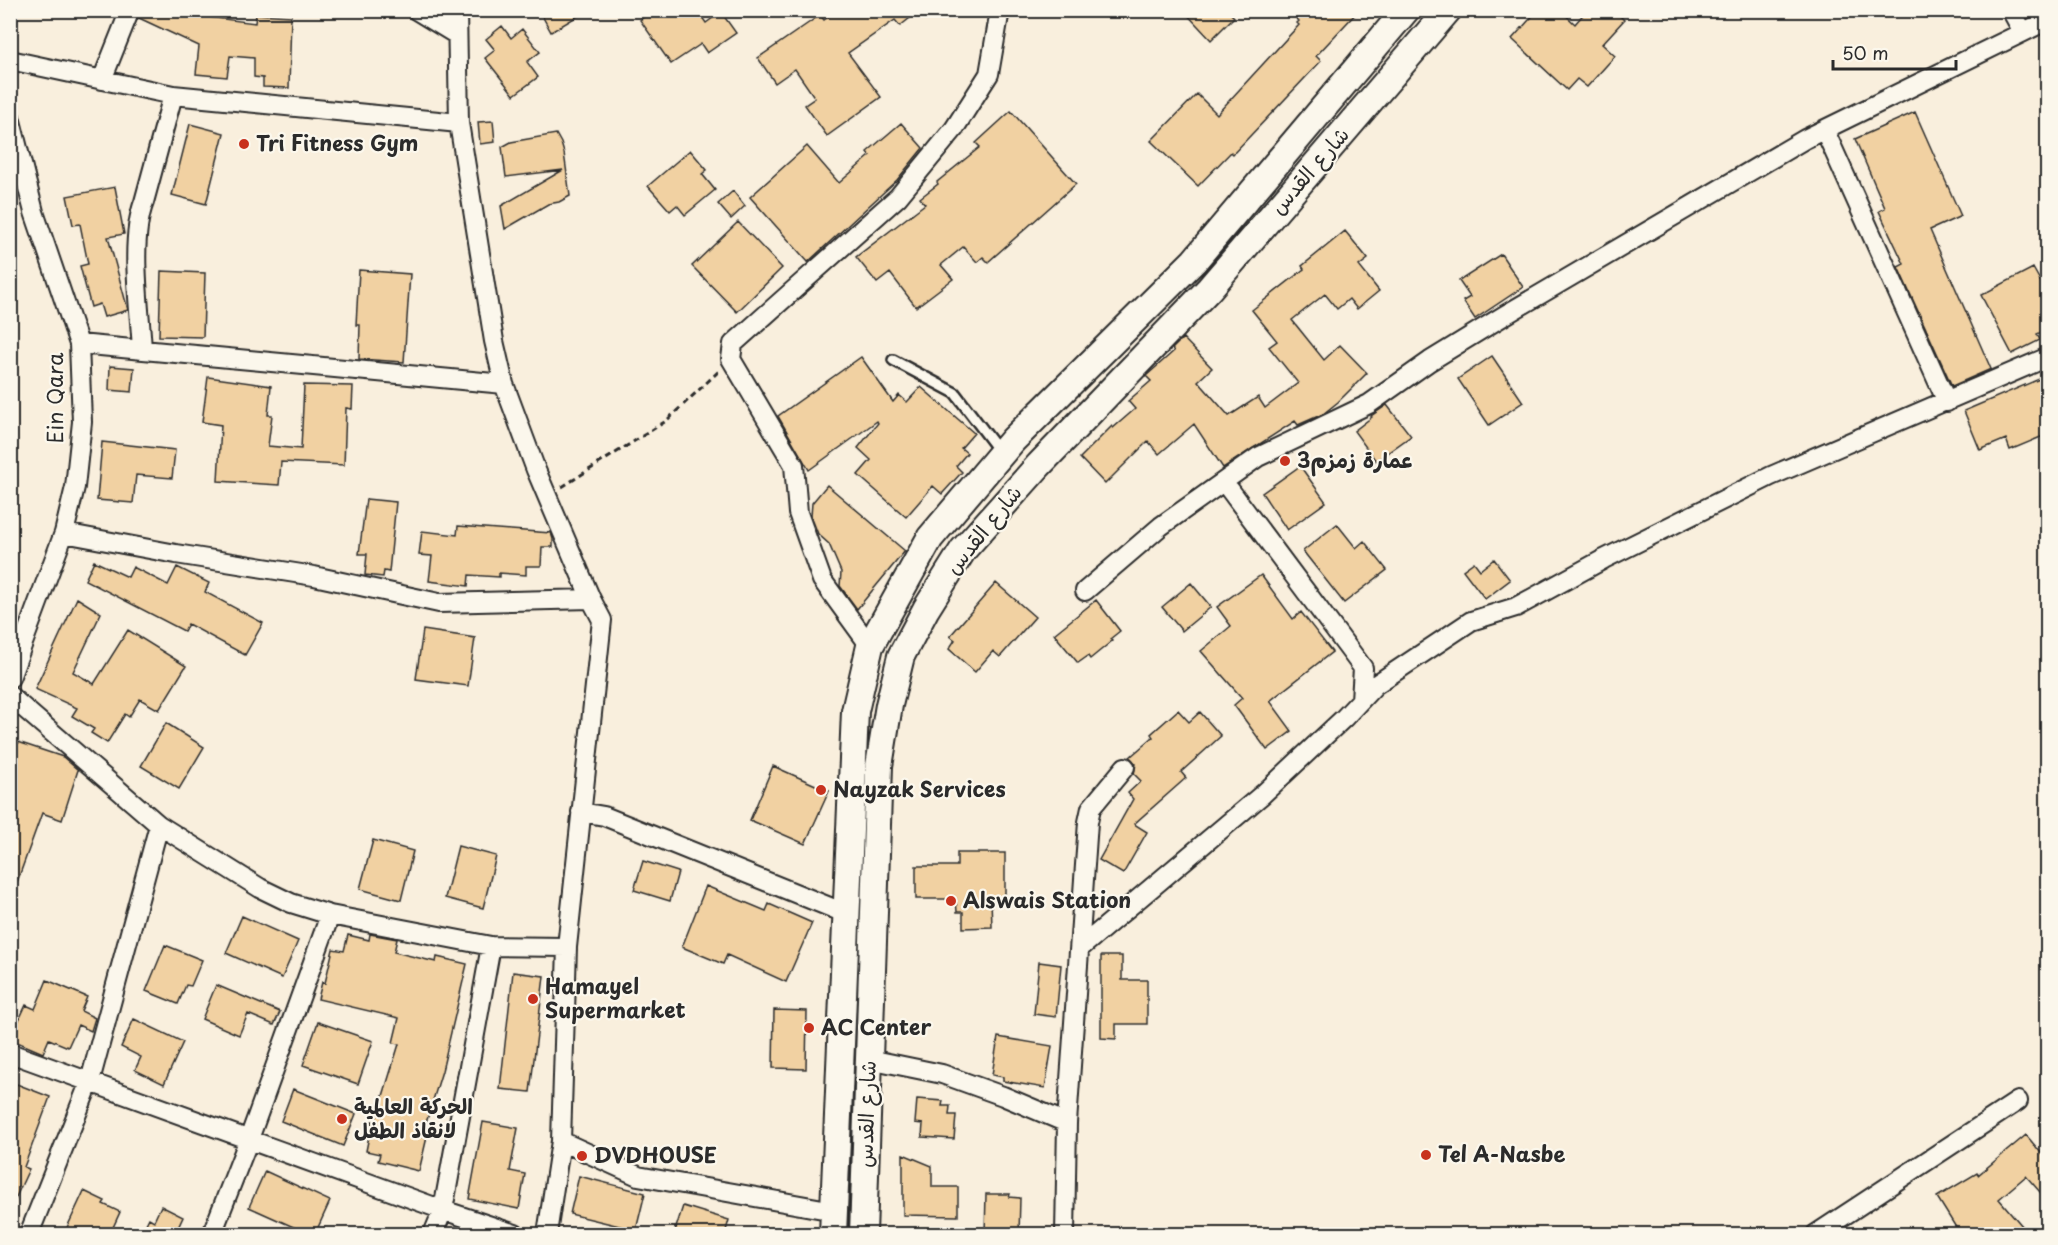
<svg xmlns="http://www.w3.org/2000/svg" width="2058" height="1245" font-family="'Playpen Sans','Playpen Sans Arabic',sans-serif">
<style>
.building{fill:#f1d1a2;stroke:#2b2b2b;stroke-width:1.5}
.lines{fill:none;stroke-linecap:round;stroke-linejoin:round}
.lane-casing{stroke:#2b2b2b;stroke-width:14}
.street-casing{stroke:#2b2b2b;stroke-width:22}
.secondary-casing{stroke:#2b2b2b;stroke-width:30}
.path{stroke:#2b2b2b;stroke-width:3;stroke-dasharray:6 4.5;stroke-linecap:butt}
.lane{stroke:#fbf7ec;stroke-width:9}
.street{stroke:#fbf7ec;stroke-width:18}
.secondary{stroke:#fbf7ec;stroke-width:26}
.poi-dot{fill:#c8321e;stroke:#fbf7ec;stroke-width:2}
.labels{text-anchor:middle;stroke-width:4.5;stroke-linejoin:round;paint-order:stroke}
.poi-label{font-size:21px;font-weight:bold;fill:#2b2b2b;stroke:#fbf7ec;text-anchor:start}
.street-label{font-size:21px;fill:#2b2b2b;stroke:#fbf7ec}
</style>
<rect width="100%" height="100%" fill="#f9efdd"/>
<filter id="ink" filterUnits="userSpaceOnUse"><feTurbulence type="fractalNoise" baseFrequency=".0167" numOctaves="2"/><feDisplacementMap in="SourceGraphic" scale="12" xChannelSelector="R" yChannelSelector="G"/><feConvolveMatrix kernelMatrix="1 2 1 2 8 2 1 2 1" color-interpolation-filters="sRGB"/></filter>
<g filter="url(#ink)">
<path class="building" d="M141 10H193L191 15 255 23 256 14 291 16 289 88 263 87V78L254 77V58L230 56 227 77 196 74 199 46 139 18Z
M539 10H588L551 32Z
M653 10H697L706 23 721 12 736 33 707 53 701 44 671 64 640 20Z
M838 10H920L900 26 895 20 848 53 881 97 827 136 805 105 815 98 795 69 775 83 758 58 810 22 820 15 824 20Z
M1183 10H1227L1234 17 1211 40Z
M1287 10H1359L1316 56 1321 61 1233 154 1231 152 1198 186 1151 141 1197 94 1217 114 1299 25 1297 23 1299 21Z
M1538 10H1560L1575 24 1587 10H1614L1624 20 1602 44 1615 56 1587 87 1577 79 1567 90 1512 39Z
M502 26 511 38 522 29 540 52 527 62 538 77 514 95 485 58 495 50 486 39Z
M1011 111 1076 184 988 262 983 257 977 262 963 247 941 265 953 279 916 307 890 273 877 283 856 257 925 204 920 198 938 184 937 182 980 147 976 143Z
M1915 112 1961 216 1930 230 1991 369 1952 386 1898 267 1904 264 1879 211 1885 208 1855 139Z
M493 121 495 142 480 144 478 122Z
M901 123 923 148 897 180 808 262 750 197 807 146 839 183 870 156 867 152Z
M190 124 224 133 206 204 172 195Z
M556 134 561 143 564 153 570 196 559 202 548 204 505 229 501 206 563 170 506 177 502 147 511 142Z
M690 150 707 170 702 174 715 190 685 215 677 205 670 211 648 186Z
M115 187 124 234 108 237 128 310 104 317 100 304 91 307 80 266 88 264 80 224 73 225 67 196Z
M733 191 745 206 731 219 718 204Z
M738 222 782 268 737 312 692 266Z
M1345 231 1368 259 1359 266 1379 291 1357 309 1349 299 1337 309 1325 294 1292 320 1324 360 1340 345 1367 373 1338 402 1323 414 1298 425 1295 421 1223 468 1194 424 1159 454 1148 441 1105 484 1080 458 1112 426 1113 428 1135 409 1128 401 1151 381 1146 376 1174 351 1172 349 1183 338 1212 368 1198 381 1229 416 1258 397 1265 408 1298 383 1269 347 1277 341 1252 310 1304 269 1302 266Z
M1501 254 1523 287 1475 319 1463 301 1470 297 1459 281Z
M2033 268 2048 295V329L2037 334 2040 340 2012 354 1981 295Z
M359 270 410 274 404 362 359 359 360 325H356Z
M161 271 205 273 203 337 159 336Z
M1492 356 1523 402 1489 425 1458 379Z
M861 357 893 402 899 395 907 402 921 387 974 433 961 448 967 453 956 466 962 472 942 494 933 486 906 517 858 475 871 460 858 448 878 423 877 421 809 470 778 416Z
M110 366 134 368 132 392 109 390Z
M208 377 271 386 268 415H272L268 446 301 449 304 385 353 386 352 409 346 408 344 465 281 462 279 485 218 481 221 425 202 422Z
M2044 377 2048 384V434L2010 450 2006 439 1980 450 1964 411Z
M1387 405 1411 436 1376 461 1354 431 1372 417 1371 416Z
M102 442 175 450 172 478 136 475 133 503 97 500Z
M1300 466 1326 502 1287 530 1262 493Z
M827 485 905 551 857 609 840 586 841 572 829 544 818 534 811 516 812 503Z
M366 499 396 502 389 572 384 571 383 577 365 575 367 554H359Z
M1337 524 1356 548 1364 541 1387 570 1344 603 1303 551Z
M458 526 551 533 553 539V547H542L541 566H526V575L499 573V577L469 575 468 586 429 581 432 556 419 555 422 531 457 535Z
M1494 559 1510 580 1485 599 1463 570 1474 562 1480 570Z
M94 561 128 577 133 567 168 585 177 567 209 583 205 592 263 623 245 655 188 624 184 631 85 580Z
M1261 575 1293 619 1301 612 1332 652 1270 701 1292 731 1267 750 1234 705 1242 698 1201 651 1231 626 1217 607Z
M996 583 1035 617 1000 657 993 651 975 672 949 649 955 640 950 636Z
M1191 583 1211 607 1182 631 1162 607Z
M77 598 101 613 73 672 94 684 128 630 186 666 159 710 140 699 129 717 125 714 107 743 91 733 94 729 72 716 77 708 35 689Z
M1096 600 1120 631 1110 639 1112 641 1090 659 1088 656 1078 663 1054 634Z
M423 630 475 638 468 686 416 679Z
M1178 710 1189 722 1200 712 1221 736 1181 772 1186 778 1134 824 1147 832 1123 874 1099 860 1133 799 1128 793 1141 781 1134 774 1136 764 1130 757 1153 737 1151 734Z
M166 723 204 747 179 789 141 766Z
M18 742 63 757 78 770 62 820 42 813 12 896 10 895V766Z
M773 766 829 791 805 844 750 820Z
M373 840 413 851 401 900 360 889Z
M458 846 496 856 483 908 445 898Z
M957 853H1005V900H991L992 927 963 928V912H957L956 899H916V866H957Z
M643 861 678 872 670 901 634 890Z
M706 886 766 911 769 904 812 923 786 982 727 955 723 964 682 947Z
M242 916 298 941 282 978 226 953Z
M370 934 397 939 394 952 436 962 437 957 467 964 442 1071 422 1136 427 1137 419 1171 378 1161 380 1154 366 1151 372 1121 375 1122 399 1044 393 1043 399 1018 318 999 322 982 325 983 333 949 344 951 348 935 369 940Z
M165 945 202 960 191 986 186 985 178 1004 146 991Z
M1101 956H1122V980H1147V1024H1116V1039L1101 1038Z
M1039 962 1061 965 1056 1017 1034 1014Z
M513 972 544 976 530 1092 500 1089Z
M47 980 87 997 81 1011 95 1018 91 1031 78 1025 68 1047 49 1039 43 1053 10 1039 26 1005 35 1009Z
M216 985 280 1012 274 1025 248 1014 239 1035 202 1019Z
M774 1010 807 1011 806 1069 773 1068Z
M134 1019 183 1042 164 1084 135 1070 141 1057 121 1047Z
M318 1022 373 1041 358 1084 303 1065Z
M998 1037 1052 1046 1045 1088 1003 1081V1077L992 1075Z
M14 1083 50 1097 24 1167 29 1169 10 1210V1092Z
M293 1089 356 1114 343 1146 281 1121Z
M917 1099 943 1101 942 1106H950L949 1115H956L954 1139 922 1137 923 1124 915 1123Z
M483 1122 518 1128 510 1171 525 1174 519 1209 469 1199Z
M2026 1135 2048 1161V1201L2026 1176 1999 1199 2029 1234H1960L1937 1197 1977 1173 1978 1175Z
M903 1154 932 1166V1187H958V1216L903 1215Z
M265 1171 330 1201 315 1234H309L249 1207Z
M579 1176 645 1193 636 1230 570 1214Z
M84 1191 105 1201 103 1204 120 1212 110 1234H64Z
M986 1194H1010L1009 1197 1020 1198 1019 1234H985Z
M161 1206 183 1217 176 1232 181 1234H141L149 1218 154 1221Z
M683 1206 729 1220 725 1234H674Z"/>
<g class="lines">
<g class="lane-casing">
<path id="lane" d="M893 360 955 393 1000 452"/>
</g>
<g class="street-casing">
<path id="street" d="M416 10 457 35
M457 10 459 123 494 341 504 384 536 470 591 599 602 620 567 947 561 1141 638 1176 834 1211
M2011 10 2023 32
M10 60 173 95 459 123
M102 80 130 10
M10 117 34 212 79 344 82 422 75 487 64 533 10 678
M1825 131 1947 402
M79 344 504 384
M142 350C140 308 129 241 144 202L173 95
M1224 482 1363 668 1361 700
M64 533 176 554 314 576 439 603 591 599
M1085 591 1161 526 1258 457 1369 404 1430 361 1505 315 1805 139 2048 20
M870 646 822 580 798 513 794 465 731 359 733 344 898 197 954 129 989 74 1000 10
M10 696 159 825 260 888 291 903 330 915 491 946 567 947
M581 812 604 816 847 914
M1080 948 1263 794 1344 718 1375 685 1471 621 1516 607 1604 559 1771 476 2048 357
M10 1053 443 1210 515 1234
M869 1059 942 1074 1003 1096 1067 1123
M29 1234 90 1081 159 825
M212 1234 249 1139 330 915
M433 1234 443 1210 491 946
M547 1234 561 1141
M1065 1234 1067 1123 1088 822 1091 808 1125 767
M1816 1234 2018 1101"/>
</g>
<g class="secondary-casing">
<path id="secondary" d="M833 1234 855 711 870 646 930 538 1013 440 1194 261 1406 10
M863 1234 879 766 889 705 901 656 926 609 963 550 1039 465 1209 289 1448 10"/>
</g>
<path class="path" d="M562 487 666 421 720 370"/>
<use href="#lane" class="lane"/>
<use href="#street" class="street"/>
<use href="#secondary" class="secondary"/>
</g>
</g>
<g class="poi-dot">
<circle cx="244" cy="144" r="6"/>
<circle cx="1285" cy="461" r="6"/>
<circle cx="821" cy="790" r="6"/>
<circle cx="951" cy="901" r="6"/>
<circle cx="533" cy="999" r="6"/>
<circle cx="809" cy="1028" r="6"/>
<circle cx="342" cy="1119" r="6"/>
<circle cx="1426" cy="1155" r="6"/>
<circle cx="582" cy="1156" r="6"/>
</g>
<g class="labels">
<g class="poi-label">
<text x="256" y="151">Tri Fitness Gym</text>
<text x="1297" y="468">عمارة زمزم3</text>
<text x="833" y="797">Nayzak Services</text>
<text x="963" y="908">Alswais Station</text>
<text x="545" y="994">Hamayel<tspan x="545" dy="24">Supermarket</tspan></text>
<text x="821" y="1035">AC Center</text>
<text x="354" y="1114">الحركة العالمية<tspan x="354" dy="24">لانقاذ الطفل</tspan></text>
<text x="1438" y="1162">Tel A-Nasbe</text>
<text x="594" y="1163">DVDHOUSE</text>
</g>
<g class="street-label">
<text transform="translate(1310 171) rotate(-49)" y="7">شارع القدس</text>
<text transform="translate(56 398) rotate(-90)" y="7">Ein Qara</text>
<text transform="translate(984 530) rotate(-51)" y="7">شارع القدس</text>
<text transform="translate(867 1114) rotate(-88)" y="7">شارع القدس</text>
</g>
</g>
<rect width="2058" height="1245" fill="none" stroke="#fbf7ec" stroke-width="36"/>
<rect x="18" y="18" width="2022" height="1209" fill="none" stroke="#2b2b2b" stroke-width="2" filter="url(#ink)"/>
<path d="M1833 60v9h123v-9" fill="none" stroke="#2b2b2b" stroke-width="3"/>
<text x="1842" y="60" font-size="18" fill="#2b2b2b" stroke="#fbf7ec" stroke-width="4.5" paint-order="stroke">50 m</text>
</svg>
